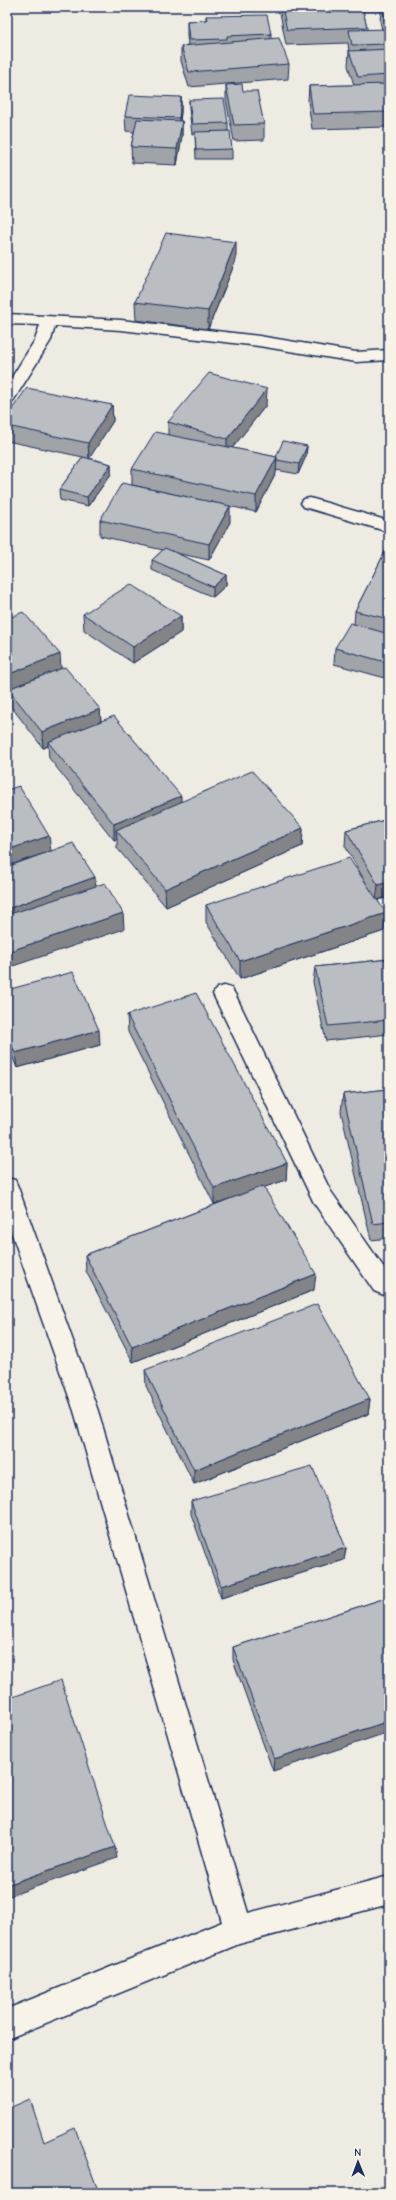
<svg xmlns="http://www.w3.org/2000/svg" width="396" height="2200" font-family="'Comic Neue',sans-serif">
<style>
.lines{fill:none;stroke-linecap:round;stroke-linejoin:round}
.minor-casing{stroke:#1b2f5e;stroke-width:3}
.minor{fill:#f7f3e8;fill-rule:evenodd}
.wall{fill:#a0a3a7;stroke:#1b2f5e;fill-rule:evenodd}
.shaded-wall{fill:#828488;stroke:#1b2f5e}
.building{fill:#babdc2;stroke:#1b2f5e}
</style>
<rect width="100%" height="100%" fill="#eeebe2"/>
<filter id="ink" filterUnits="userSpaceOnUse"><feTurbulence type="fractalNoise" baseFrequency=".025" numOctaves="2"/><feDisplacementMap in="SourceGraphic" scale="8" xChannelSelector="R" yChannelSelector="G"/><feConvolveMatrix kernelMatrix="1 2 1 2 8 2 1 2 1" color-interpolation-filters="sRGB"/></filter>
<g filter="url(#ink)">
<g class="lines">
<g class="minor-casing">
<path id="minor" d="M7 314 121 320 259 336 356 352 389 350V360L356 362 259 346 121 330 55 326 51 340 15 398 13 401 7 403V385L35 340 40 325 7 324Z
M310 498 389 521V532L304 507 301 503 304 499Z
M224 986 231 988 235 994 330 1190 389 1275V1297L374 1291 314 1203 213 994 217 988Z
M7 1178 15 1180 18 1187 98 1411 248 1913 389 1876V1904L239 1944 7 2039V2009L222 1922 74 1411 7 1220Z"/>
</g>
<use href="#minor" class="minor"/>
</g>
<path class="wall" d="M279 7H389V127L312 129 308 101 309 86 354 85 348 66 349 52 348 43 286 45ZM363 11H381L380 21 382 30H367V27Z
M206 16 271 34V39L289 64 288 79 189 87 181 61V46L188 45 187 36V21L206 20Z
M226 85 243 91 264 124V140L234 141 226 100Z
M181 97V112L180 121H182V136L177 165 132 163 131 147 134 132 126 131 125 116Z
M189 100 228 123V132L232 149V159H196L195 134H192L189 109Z
M7 255 8 301H7Z
M236 260 208 329 136 320 135 302Z
M112 405 113 421 89 458 111 464V474L88 506 60 500 59 490 83 457 7 441V416Z
M266 405 232 448 276 457 307 446 306 456 298 474 276 470V473L256 512 132 485V469L168 434V422Z
M100 520 230 522 209 560 176 553 226 575V585L213 597 152 570V560L163 550 100 536Z
M389 544V679L334 664 335 648 354 624 355 611Z
M83 614 181 616V632L133 663 84 630Z
M7 619 61 668 100 709 101 721 181 802 303 828 302 846 166 907 117 848V839L114 840 49 758 48 746 43 748 10 705 8 691H7Z
M389 819V897L378 900 384 931 240 979 206 922V905L366 883 345 846 346 830Z
M389 959V1034L326 1041 313 982 315 967Z
M7 990 100 1045 17 1068 7 1044Z
M127 1015 287 1163 286 1180 264 1187 314 1290 133 1362 86 1271 85 1255 224 1201 214 1204 128 1032Z
M389 1089V1238L371 1240 341 1112 343 1094Z
M145 1370 370 1399 368 1414 194 1484 146 1386Z
M191 1501 346 1548 344 1560 221 1598 191 1514Z
M389 1597 273 1771 233 1660V1647Z"/>
<path class="shaded-wall" d="M181 97V112L179 133V118Z
M182 121V136L177 165V149Z
M236 242V260L208 329V311Z
M7 255V260L8 301 7 286Z
M8 336 9 351 7 355V337Z
M267 389 266 405 227 455V439Z
M112 405 113 421 89 459 88 443Z
M307 446 306 456 298 474 299 464Z
M277 457 276 473 256 512V496Z
M111 464V474L88 506 87 497Z
M230 506V522L209 560V544Z
M226 575V585L213 597V587Z
M181 616V632L133 663V647Z
M60 654 61 669 8 689V691H7V675Z
M100 709 101 725 48 742V746L43 748 42 732Z
M181 796V811L116 830 117 839 114 840V824Z
M303 828 302 846 166 907 165 889Z
M49 836 51 851 7 866V850Z
M95 877 96 892 7 925V909Z
M389 882V897L376 900 378 885Z
M123 913 124 929 7 968V952Z
M386 913 384 931 240 979V961Z
M99 1030 100 1045 17 1068 15 1053Z
M287 1163 286 1180 214 1204V1188Z
M316 1274 314 1290 133 1362 132 1347Z
M370 1399 368 1414 194 1484V1470Z
M346 1548 344 1560 221 1598V1586Z
M389 1721V1732L273 1771 274 1759Z
M115 1847 117 1858 7 1897V1885Z"/>
<path class="building" d="M282 7H362L367 27 287 30Z
M382 7H389V25H386Z
M267 15 271 34 227 36V39L189 40 187 21 207 20 206 16Z
M389 29V44L352 45 349 30Z
M279 38 289 64 189 72 181 46Z
M389 49V75L358 77 349 51Z
M242 84 243 91H257L264 124 234 125 226 85Z
M389 84V112L313 114 309 86Z
M129 95 181 97 179 118 125 116Z
M224 99 228 123 192 124 189 100Z
M137 119 182 121 177 149 131 147Z
M230 131 232 149 196 150 195 132Z
M166 233 236 242 208 311 135 302Z
M209 373 267 389 227 439 168 422Z
M27 388 112 405 88 443 7 426V416Z
M155 432 277 457 256 496 132 469Z
M283 441 307 446 299 464 277 460V457H276Z
M83 457 111 464 87 497 59 490Z
M122 483 230 506 209 544 100 520Z
M389 544V619L355 611Z
M165 548 226 575 213 587 152 560Z
M131 584 181 616 133 647 83 614Z
M23 612 60 654 7 675V619Z
M350 623 389 634V663L335 648Z
M65 667 100 709 42 732 8 689Z
M114 716 181 796 114 824 48 742Z
M252 771 303 828 165 889 116 830Z
M19 786 49 836 7 850V790Z
M389 819V882L378 885 346 830Z
M73 843 95 877 7 909V867Z
M349 858 386 913 240 961 206 905Z
M105 883 123 913 7 952V915Z
M389 959V1020L328 1026 315 967Z
M73 972 99 1030 15 1053 7 1033V990Z
M196 993 287 1163 214 1188 127 1015Z
M389 1089V1222L373 1224 343 1094Z
M263 1186 316 1274 132 1347 85 1255Z
M317 1304 370 1399 194 1470 145 1370Z
M312 1466 346 1548 221 1586 191 1501Z
M389 1597V1721L274 1759 233 1647Z
M61 1680 115 1847 7 1885V1699Z
M30 2099 44 2142 75 2128 99 2193H7V2109Z"/>
</g>
<rect width="396" height="2200" fill="none" stroke="#f7f3e8" stroke-width="24"/>
<rect x="12" y="12" width="372" height="2176" fill="none" stroke="#1b2f5e" stroke-width="1.5" filter="url(#ink)"/>
<g transform="translate(358 2162) rotate(359)" stroke="#f7f3e8" stroke-width="3" paint-order="stroke">
<path d="M0-3L7 15L0 10L-7 15Z" fill="#1b2f5e"/>
<text y="-6" font-size="11" font-weight="bold" text-anchor="middle" fill="#1b2f5e">N</text>
</g>
</svg>
